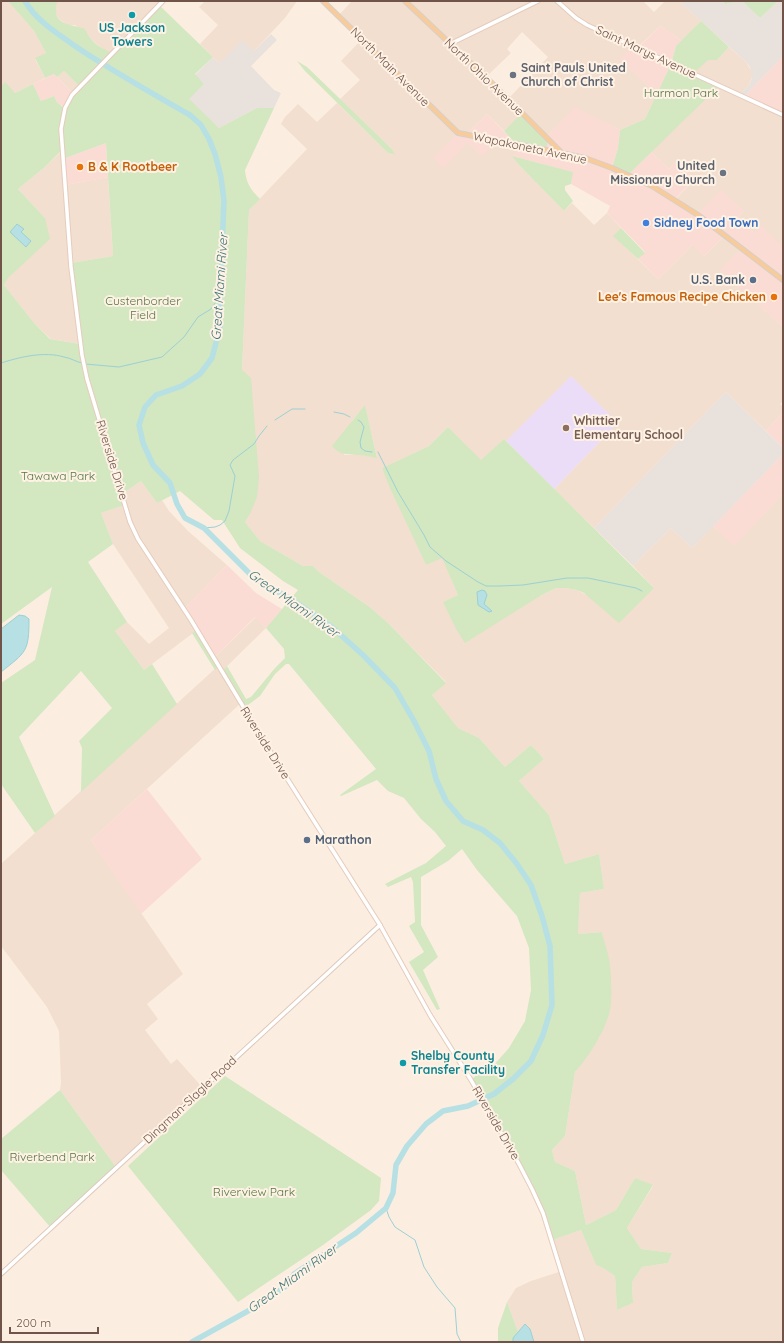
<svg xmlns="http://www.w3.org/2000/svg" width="784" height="1343" font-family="Quicksand,sans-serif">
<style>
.residential{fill:#f2dfcf;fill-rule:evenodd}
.commercial{fill:#fbdcd4}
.industrial{fill:#e9e1db}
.education{fill:#ebddf7}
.green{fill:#d3e7c0;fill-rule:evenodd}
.water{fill:#b6e0e3;stroke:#9cd0d4}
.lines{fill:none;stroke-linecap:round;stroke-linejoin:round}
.stream{stroke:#9cd0d4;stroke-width:1}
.river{stroke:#b6e0e3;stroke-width:5.5}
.tertiary-casing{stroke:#dec9bc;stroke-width:5.5}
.secondary-casing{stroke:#e5ccbd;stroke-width:5.5}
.primary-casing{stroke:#d7cfcc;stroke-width:6}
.tertiary{stroke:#fff;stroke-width:3.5}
.secondary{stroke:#fff;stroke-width:3.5}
.primary{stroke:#f8cc9a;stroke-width:4}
.culture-dot{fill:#0f9aa8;stroke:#fef2e5;stroke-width:1.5}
.worship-dot{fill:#6b7280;stroke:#fef2e5;stroke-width:1.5}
.food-dot{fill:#e8710a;stroke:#fef2e5;stroke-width:1.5}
.shop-dot{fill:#3f7fe0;stroke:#fef2e5;stroke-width:1.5}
.service-dot{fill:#5c6f8a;stroke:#fef2e5;stroke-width:1.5}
.education-dot{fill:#8d6e63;stroke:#fef2e5;stroke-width:1.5}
.labels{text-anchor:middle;stroke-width:4;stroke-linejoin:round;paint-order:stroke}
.culture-label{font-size:12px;font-weight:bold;fill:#0d838f;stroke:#fef2e5}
.street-label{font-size:12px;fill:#705349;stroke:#fef2e5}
.worship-label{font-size:12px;font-weight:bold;fill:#5b616d;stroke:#fef2e5;text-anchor:start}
.park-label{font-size:12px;fill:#557642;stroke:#fef2e5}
.food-label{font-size:12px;font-weight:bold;fill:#c56008;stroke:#fef2e5;text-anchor:start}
.shop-label{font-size:12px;font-weight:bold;fill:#366cbe;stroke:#fef2e5;text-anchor:start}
.service-label{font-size:12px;font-weight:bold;fill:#4e5e75;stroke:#fef2e5;text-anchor:end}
.education-label{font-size:12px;font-weight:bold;fill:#785e54;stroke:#fef2e5;text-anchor:start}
.water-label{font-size:13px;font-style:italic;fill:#41777c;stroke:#fef2e5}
</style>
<rect width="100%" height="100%" fill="#fbeee0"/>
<path class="residential" d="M1 1H8L34 31 46 53 35 59 45 78 15 93 1 86Z
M58 1H163L113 53 104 50 88 37 75 25H68L59 19 56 14V3Z
M205 1 279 2 297 1 285 18 254 51 219 63 200 44 218 25 199 7Z
M352 1H557L562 4 561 1H643L654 12 665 1H679L701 21 682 41 660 26 637 48 620 59 657 94 645 119 620 130 575 108 546 137 523 113 504 131 487 114 466 135 458 133 449 143H468L482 155 497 140 524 145 513 156 519 165 564 211 572 203 594 225 607 213 621 228 614 236 658 279 693 244 704 256 725 235 742 248 721 270 783 327V401L780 404 783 407V412L766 431 726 392 594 528 554 489 618 423 506 441 504 439 481 461 448 427 429 446 382 468 426 565 442 557 458 595 443 602 540 596 556 588H565L577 590 590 597 654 588 633 566 671 528 692 548 713 526 734 545 783 494V1340L777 1342H534L530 1329 525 1324 518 1332 507 1302 516 1288 531 1281 562 1271 552 1240 581 1230 596 1265 603 1268 615 1276 617 1310 633 1303 632 1282 642 1267 668 1263 672 1253 641 1249 627 1228 653 1186 635 1178 616 1210 586 1225 575 1171 555 1162 552 1150 565 1136 575 1072 581 1064 599 1038 609 1013 611 986 602 932 578 934 580 893 604 889 599 854 565 864 549 815 519 781 544 759 531 745 505 767 479 738 458 728 432 695 446 682 389 624 371 608 319 572 313 566H303L260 541 245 522 250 514 242 370 249 210 307 149 281 124 285 117 298 104 317 122 337 103 388 153 394 155 392 149 340 99 360 80 341 61 362 39 338 16ZM522 32 548 57 508 99 486 77 511 53 507 49ZM365 406 377 457 357 454 344 455 352 421Z
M729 47 746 62 752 72V77L749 85 739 95 783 115V242L780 245 754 233 738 217 744 211 698 215 675 200 695 179 676 161 669 169 651 152 718 86 693 74 708 59 717 60Z
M64 71 79 86 73 93 57 77Z
M63 150 65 185 108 177 113 256 71 263 80 344 51 339 34 323 4 285 45 218 18 189 46 166Z
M141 481 157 503 162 500 169 511 188 531 227 565 184 609 197 630 144 670 115 631 127 622 149 644 169 628 113 544 101 513 125 505 122 494Z
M256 617 266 628 222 671 241 703 91 840 183 974 147 1004 158 1019 145 1030 171 1064 177 1059 203 1088 116 1167 60 1090 61 1083 59 1031 47 1007 1 946V864L218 666 214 658Z"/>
<path class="commercial" d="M660 26 682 41 676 46 671 64 657 94 619 59 632 46 638 48Z
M783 56V115L744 97Z
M54 74 73 93 65 108 57 102 54 96 41 101 33 84Z
M575 107 620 130 618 148 612 168 628 175 651 152 669 169 676 161 695 179 675 199 698 214 721 190 744 211 738 217 754 233 761 226 780 244 783 242V327L720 270 742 248 725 235 704 256 692 245 658 279 638 259 645 252 607 213 610 206 571 184 572 172 512 156 524 145 546 137Z
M487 114 516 144 497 141 482 156 468 143 443 168 433 158 458 133 466 135Z
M106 143 108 177 65 185 63 159Z
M783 412V448L766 431Z
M783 454V494L734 546 713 526Z
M227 565 256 593 282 609 266 628 255 617 214 658 184 609Z
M147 789 202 859 141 914 91 840Z"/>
<path class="industrial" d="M679 1H722L726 5 728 3 743 2 760 18 778 1H783V56L744 97 739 95 749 85 751 81 752 77 750 67 746 62Z
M271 34 277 40 251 66 274 90 281 93 274 108H257L219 128 188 99 204 84 195 75 213 57 219 63 242 40 254 51Z
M726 392 783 448V454L692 548 671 528 633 566 594 528Z"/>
<path class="education" d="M571 376 618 423 554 489 506 441Z"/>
<path class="green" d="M8 1H58C56 4 56 6 56 11 56 25 74 25 85 29 90 42 100 48 113 53L159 5 213 57 195 74 204 84 189 99 219 128 257 108H274L245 170C246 183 251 190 260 199L249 210 242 370 251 378 259 477 257 497 250 514 245 522 260 541 303 566H313L319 572 371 608 389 624 446 683 432 695 458 728 479 738 505 767 531 745 544 759 519 781 549 815 565 864 599 854 604 889 580 893 578 934 602 932C604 943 609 954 610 965 611 980 613 999 609 1014 603 1035 589 1056 575 1072L565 1136 552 1150 555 1162 575 1171 586 1225 616 1210 635 1178 653 1185 627 1228 641 1249 672 1253 668 1263 642 1267 632 1282 633 1303 617 1310 615 1276 603 1268 596 1265 581 1230 552 1240 532 1189 471 1080 479 1073 492 1067 509 1048 525 1021 531 990 529 948 517 916 477 870 462 849 448 861 421 877V925L438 957 423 970 440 1009 437 1010 409 962 424 952 409 926 415 922 413 882 411 877 388 887 385 884 426 863 446 846 435 832 421 819 404 798 388 791 377 780 341 796 340 795 376 769 289 664H286L275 674 260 696 244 708 222 671 227 666 246 699 251 697 275 668 285 658 284 649 266 628 298 590 283 581 240 548 222 520H214L180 491 157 503 141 481 122 494 125 505 101 513 113 544 88 562 127 622 115 631 144 670 152 664 177 704 81 792 82 748 79 741 112 708 81 671 19 737 55 816 35 833 1 784V683L35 660 52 587 1 624V86L5 82 15 93 33 84 41 101 54 96 57 102 64 108 79 86 64 71 57 77 54 74 45 78 35 58 46 53 34 31ZM106 143 113 256 71 263 80 344 50 339 34 323 4 285 9 277 50 239 45 218 18 189 46 166 62 150 63 159Z
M722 1H778L760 18 743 2 728 3 726 5Z
M701 21 729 47 717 60H708L693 74 719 86 628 175 612 168 618 148 620 130 645 119 671 64 676 46Z
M297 61 307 67 392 149 395 155 388 153 305 71Z
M522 113 548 140 547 146 542 148 516 144 504 131Z
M512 156 573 172 571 184 565 186V190L573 201 564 211 519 165Z
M621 228 645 253 638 259 613 236Z
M365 405 377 458C371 457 364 455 358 455 344 453 343 457 332 446Z
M448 427 481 460 504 439 654 588 619 623 584 593 577 590 565 588H556L540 596 465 643 456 629 443 602 458 595 442 558 426 565 390 488 382 468 429 446Z
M197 630 219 666 215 670 192 633Z
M225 1076 381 1178 379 1201 371 1210 323 1245 238 1302 128 1166Z
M60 1090 116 1167 51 1228 1 1170V1139Z
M507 1302 518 1332 513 1338V1342H498V1328Z"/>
<path class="water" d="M17 224 24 229 21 232 31 241 26 247 10 232Z
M482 590 485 591 487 595 484 604 492 611 489 612 478 605 477 592Z
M19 615 25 616 29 619C29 652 26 652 1 672V629Z
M525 1324 530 1329 534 1342H513V1338Z"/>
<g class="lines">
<path class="stream" d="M1 363C20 357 44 351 64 357 71 358 76 362 82 363
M85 364 119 367 162 357 184 337 198 317 211 309 220 296
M334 412 344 414 350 417
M275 420 292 409H305
M358 420 361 422 364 427 360 442 361 448 365 451 372 452
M378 452 398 492 424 535 430 547 446 561 478 582 486 586H500L523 585 567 578H588L636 588 642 591
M204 528 215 527 220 525 225 521 229 511 235 476 230 465 233 460 254 444 259 436 267 426
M386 1208 389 1217 395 1227 415 1240 424 1267 437 1287 455 1308 457 1334 461 1342"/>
<path class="river" d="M25 1C36 20 54 31 72 44 110 70 150 92 190 115L201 125 209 139 215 154 221 177 224 201 220 296V327L212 358 200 374 182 386 156 395 145 407 139 425 143 443 153 465 170 483 177 504 185 518 204 528 254 578 294 601 333 628 363 655 395 688 414 721 429 751 436 779 446 801 463 821 483 830 500 843 517 864 531 885 542 916 550 946 552 1005 543 1035 531 1061 513 1079 494 1094 468 1106 443 1111 426 1124 407 1146 396 1165 393 1193 386 1208 356 1233 294 1274 286 1286 257 1306 192 1342"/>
<g class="tertiary-casing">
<path id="tertiary" d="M1 1274 380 925"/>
</g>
<g class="secondary-casing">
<path id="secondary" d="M163 1 72 95 65 108 61 129 71 267 82 355 87 379 130 522 138 539 191 620 276 761 380 925 430 1015 471 1080 519 1164 532 1189 543 1213 583 1342
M557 1 576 18 587 25 783 115
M450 44 538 1"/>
</g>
<g class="primary-casing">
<path id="primary" d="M323 1 458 133 537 148 585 158 612 168 652 186 698 215 783 280
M405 1 497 88 562 153"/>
</g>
<use href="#tertiary" class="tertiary"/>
<use href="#secondary" class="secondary"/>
<use href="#primary" class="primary"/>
</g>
<g class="culture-dot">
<circle cx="132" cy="15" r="4"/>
<circle cx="403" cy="1063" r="4"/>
</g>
<g class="worship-dot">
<circle cx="513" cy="75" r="4"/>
<circle cx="723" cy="173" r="4"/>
</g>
<g class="food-dot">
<circle cx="80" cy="167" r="4"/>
<circle cx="774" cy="297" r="4"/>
</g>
<circle class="shop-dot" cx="646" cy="223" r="4"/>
<g class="service-dot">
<circle cx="753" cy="280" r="4"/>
<circle cx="307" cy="840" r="4"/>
</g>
<circle class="education-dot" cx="566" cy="428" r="4"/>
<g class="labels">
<g class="culture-label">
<text x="132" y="32">US Jackson<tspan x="132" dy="14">Towers</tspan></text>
<text x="411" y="1060" text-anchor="start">Shelby County<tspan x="411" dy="14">Transfer Facility</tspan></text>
</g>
<g class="street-label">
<text transform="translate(646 52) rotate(25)" y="4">Saint Marys Avenue</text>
<text transform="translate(390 67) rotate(45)" y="4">North Main Avenue</text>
<text transform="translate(484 77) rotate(44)" y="4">North Ohio Avenue</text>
<text transform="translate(530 148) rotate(12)" y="4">Wapakoneta Avenue</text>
<text transform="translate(112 460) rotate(73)" y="4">Riverside Drive</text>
<text transform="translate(265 743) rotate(58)" y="4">Riverside Drive</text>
<text transform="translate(190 1100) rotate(-43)" y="4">Dingman-Slagle Road</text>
<text transform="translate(496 1123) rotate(60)" y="4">Riverside Drive</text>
</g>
<g class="worship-label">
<text x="521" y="72">Saint Pauls United<tspan x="521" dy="14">Church of Christ</tspan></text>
<text x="715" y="170" text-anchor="end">United<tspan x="715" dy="14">Missionary Church</tspan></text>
</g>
<g class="park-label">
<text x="681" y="97">Harmon Park</text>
<text x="143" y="305">Custenborder<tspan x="143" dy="14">Field</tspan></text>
<text x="58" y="480">Tawawa Park</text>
<text x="52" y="1161">Riverbend Park</text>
<text x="254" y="1196">Riverview Park</text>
</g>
<g class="food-label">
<text x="88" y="171">B &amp; K Rootbeer</text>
<text x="766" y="301" text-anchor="end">Lee's Famous Recipe Chicken</text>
</g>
<g class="shop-label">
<text x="654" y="227">Sidney Food Town</text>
</g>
<g class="service-label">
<text x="745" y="284">U.S. Bank</text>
<text x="315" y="844" text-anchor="start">Marathon</text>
</g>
<g class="education-label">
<text x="574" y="425">Whittier<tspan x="574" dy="14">Elementary School</tspan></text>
</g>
<g class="water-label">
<text transform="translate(219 287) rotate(-86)" y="5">Great Miami River</text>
<text transform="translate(294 603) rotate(35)" y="5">Great Miami River</text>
<text transform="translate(292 1278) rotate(-36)" y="5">Great Miami River</text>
</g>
</g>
<rect width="784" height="1343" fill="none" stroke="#705349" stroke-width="4"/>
<path d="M10 1327v6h88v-6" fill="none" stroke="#705349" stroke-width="2"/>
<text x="16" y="1327" font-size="12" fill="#705349" stroke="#fef2e5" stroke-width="3" paint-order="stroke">200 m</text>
</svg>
